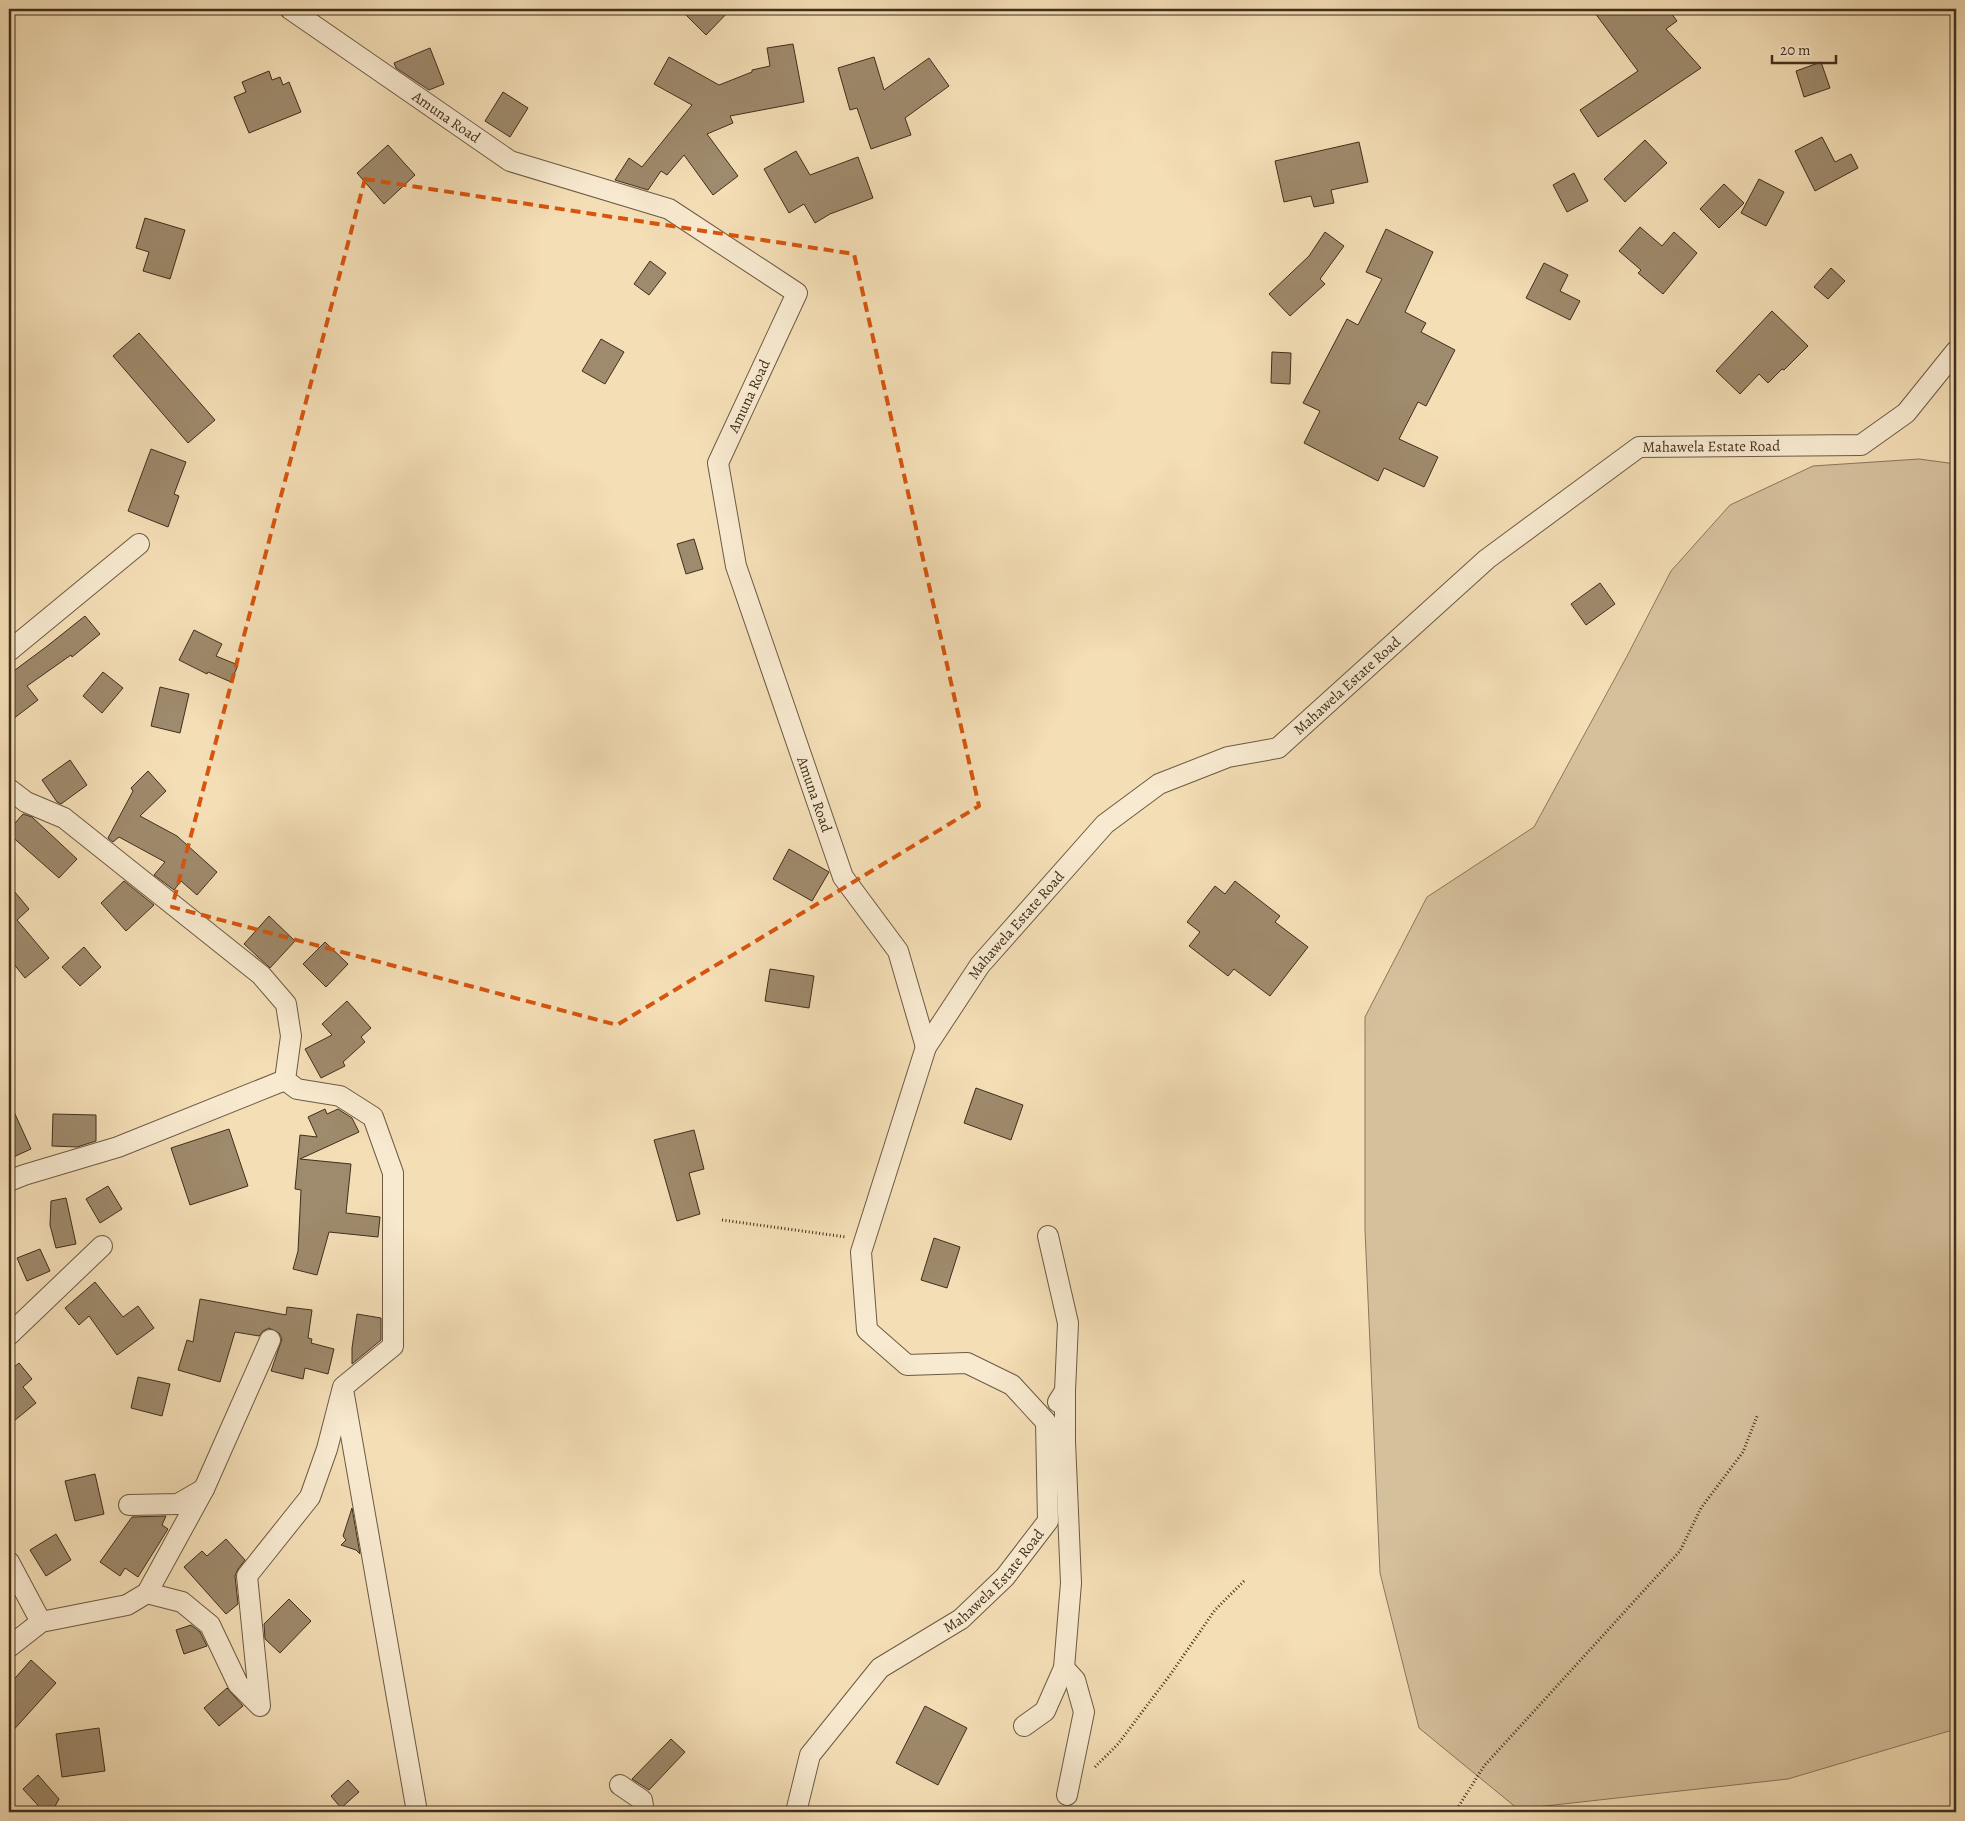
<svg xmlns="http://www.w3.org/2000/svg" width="1965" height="1821" font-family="Alegreya,serif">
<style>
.green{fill:#d5c09c;stroke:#8a775c}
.building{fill:#9e8a6c;stroke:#402e1b}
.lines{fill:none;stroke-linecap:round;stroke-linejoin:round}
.street-casing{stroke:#6d5a42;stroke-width:22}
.path{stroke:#402e1b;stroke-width:3;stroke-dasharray:1 2.5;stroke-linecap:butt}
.street{stroke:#f8ead0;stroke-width:20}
.marked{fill:none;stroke:#d7550e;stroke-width:4;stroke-dasharray:10 6;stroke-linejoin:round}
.labels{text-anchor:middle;stroke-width:5;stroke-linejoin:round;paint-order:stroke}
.street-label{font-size:15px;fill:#402e1b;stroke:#f8ead0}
</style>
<rect width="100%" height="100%" fill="#f4deb6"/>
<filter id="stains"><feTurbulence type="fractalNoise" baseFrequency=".004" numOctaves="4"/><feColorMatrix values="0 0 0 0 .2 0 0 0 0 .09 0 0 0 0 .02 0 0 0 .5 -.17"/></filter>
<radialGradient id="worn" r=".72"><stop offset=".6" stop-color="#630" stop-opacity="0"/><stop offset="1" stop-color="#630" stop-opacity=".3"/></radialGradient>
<path class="green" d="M1919 459 1956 464V1729L1788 1779 1518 1809 1419 1728 1380 1573 1365 1230V1017L1427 897 1534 827 1626 658 1671 571 1730 505 1813 466Z"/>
<path class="building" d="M680 9H731L706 35Z
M1592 9H1668L1677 21 1666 29 1701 68 1598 137 1580 110 1638 71Z
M793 44 804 102 730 116 733 123 707 134 738 176 713 195 684 155 667 175 661 171 648 190 615 180 629 158 642 167 692 105 654 84 669 57 719 85 752 72V70L770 66 767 48Z
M430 48 444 84 429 90 396 68 394 63Z
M874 57 884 90 929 58 949 86 905 118 911 135 871 149 857 108 850 110 838 68Z
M1821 62 1830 88 1804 97 1796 71Z
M269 71 272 80 280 77 283 85 289 82 301 112 249 133 234 97 246 92 242 82Z
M503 92 528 108 510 137 485 121Z
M1822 137 1835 162 1851 154 1858 168 1815 191 1795 151Z
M1645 140 1667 163 1625 202 1604 179Z
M1359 142 1368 182 1331 190 1334 203 1314 207 1311 196 1284 202 1275 161Z
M388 145 415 175 384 204 357 173Z
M796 151 810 175 858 157 873 198 830 214 815 223 804 204 789 213 764 169Z
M1574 173 1588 201 1567 212 1553 185Z
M1759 179 1784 192 1766 226 1741 213Z
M1724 184 1744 203 1719 228 1700 209Z
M145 218 185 230 170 279 143 271 149 252 136 248Z
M1640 227 1662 246 1674 232 1697 253 1663 294 1638 273 1641 270 1619 251Z
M1386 229 1433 252 1405 312 1426 323 1421 332 1455 350 1426 406 1418 402 1399 439 1438 457 1424 487 1384 468 1378 481 1304 443 1320 411 1303 403 1347 319 1358 325 1382 279 1366 272Z
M1325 232 1344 246 1320 279 1325 284 1290 316 1269 294 1309 256Z
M650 261 666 273 649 295 634 284Z
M1544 263 1568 275 1560 291 1580 301 1570 320 1526 298Z
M1831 268 1845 281 1828 299 1814 287Z
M1772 311 1808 346 1784 370 1782 369 1768 383 1759 374 1740 394 1716 371Z
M139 333 215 420 188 443 113 356Z
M601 339 624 352 605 384 582 371Z
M1272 352 1291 353 1290 384 1271 383Z
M151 449 186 462 174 494 179 496 168 527 128 511Z
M694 539 703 569 686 574 677 544Z
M1600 583 1615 604 1586 625 1571 604Z
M85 616 100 634 72 657 71 655 27 686 38 700 9 722V663L15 670 46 647Z
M194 630 222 644 216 656 238 665 231 682 208 672 207 674 179 660Z
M103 672 123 688 102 713 83 696Z
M160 687 189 694 180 733 151 726Z
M70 760 87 785 61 804 57 802 42 780Z
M148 771 166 791 140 816 177 836 217 872 197 895 181 881 174 890 154 875 165 862 119 837 113 842 108 838 133 791 131 788Z
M23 814 32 817 77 859 59 878 9 834V830Z
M789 849 829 872 812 901 773 879Z
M124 881 154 905 126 931 101 903Z
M1235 881 1280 916 1275 922 1308 947 1270 996 1234 969 1228 976 1189 946 1200 932 1187 922 1215 886 1225 894Z
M9 885 29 909 17 920 49 958 25 978 9 958Z
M269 916 295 941 270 968 244 944Z
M325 942 348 964 326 987 303 964Z
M84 947 101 967 80 986 62 967Z
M770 969 814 976 809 1008 765 1001Z
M347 1001 371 1028 361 1037 365 1042 343 1062 345 1066 321 1078 305 1049 332 1035 322 1024Z
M976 1088 1023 1105 1011 1140 964 1123Z
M9 1101 31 1149 9 1159Z
M325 1109 327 1114 338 1109 352 1118 359 1132 300 1159 351 1164 346 1213 380 1217 378 1237 329 1232 317 1275 293 1269 298 1251 301 1190 295 1189 300 1135 317 1137 308 1117Z
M53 1114 96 1115V1141L77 1147 52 1146Z
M229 1129 248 1186 190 1205 171 1148Z
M694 1130 704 1169 689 1173 700 1214 677 1221 654 1140Z
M108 1186 122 1209 100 1223 86 1199Z
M66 1198 76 1244 56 1248 50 1225 51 1201Z
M934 1238 960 1247 947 1288 921 1280Z
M40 1249 50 1271 27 1281 17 1258Z
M95 1282 123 1317 138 1306 154 1328 117 1355 89 1316 79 1325 65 1308Z
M200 1299 286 1315 287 1307 312 1310 308 1338 312 1339 311 1343 334 1349 328 1374 305 1368 303 1379 271 1371 282 1339 279 1333 269 1328 263 1331 259 1336 235 1332 220 1382 178 1370 187 1340 193 1342Z
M357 1314 381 1318V1340L352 1364V1348Z
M19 1363 32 1379 23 1387 36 1403 9 1425V1371Z
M138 1377 170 1384 162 1416 131 1408Z
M95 1474 104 1514 75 1521 65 1481Z
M352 1508 360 1554 356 1550 341 1545 346 1540 343 1536Z
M166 1516 162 1525 168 1529 138 1577 125 1568 120 1576 100 1562 132 1517Z
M56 1534 71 1560 46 1576 30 1550Z
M226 1539 245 1560 238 1569 235 1576 238 1604 226 1614 184 1567 202 1551 207 1556Z
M289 1599 311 1621 280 1653 265 1639 264 1624Z
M191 1625 200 1632 207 1646 184 1654 176 1630Z
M31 1660 56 1683 9 1735V1685Z
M227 1688 243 1706 219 1726 204 1708Z
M925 1706 967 1728 938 1785 896 1763Z
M99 1728 105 1771 62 1777 56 1734Z
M671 1739 685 1752 649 1790 632 1779Z
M38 1775 59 1799 52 1812H44L23 1789Z
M348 1780 359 1792 341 1808 331 1796Z"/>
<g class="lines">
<g class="street-casing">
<g id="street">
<path id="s1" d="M290 9 510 161 669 209 797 293 718 463 736 566 843 877 898 951 926 1047"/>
<path d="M9 651 139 544"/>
<path d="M9 789 26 802 64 818 261 975 286 1004 291 1036 285 1080 297 1089 340 1096 373 1117 393 1173V1346L343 1387 327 1449 310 1497 247 1576 260 1706 238 1684 210 1625 182 1602 147 1593"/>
<path d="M9 1181 24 1175 118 1147 285 1080"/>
<path d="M1048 1236 1068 1323 1065 1391 1058 1402"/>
<path d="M9 1335 102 1246"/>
<path d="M344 1395 417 1812"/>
<path d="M129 1505 178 1504 204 1489"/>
<path d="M9 1562 41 1622"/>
<path d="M9 1647 41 1622 127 1605 147 1593 204 1489 270 1340"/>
<path d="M1064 1668 1075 1680 1084 1712 1067 1795"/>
<path d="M1024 1726 1045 1711 1064 1668 1071 1583 1065 1441V1391"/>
<path d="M620 1785 642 1800 644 1812"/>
<path id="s2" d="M796 1812 810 1755 880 1668 961 1619 1005 1577 1048 1521 1046 1422 1012 1385 967 1363 907 1365 867 1330 861 1252 926 1047 980 965 1105 824 1159 784 1228 757 1278 748 1487 559 1639 447 1861 445 1906 413 1956 351"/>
</g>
</g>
<path class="path" d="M722 1220 846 1237
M1095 1767 1118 1744 1170 1675 1215 1610 1244 1581
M1455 1812 1484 1766 1680 1551 1701 1508 1743 1452 1758 1414"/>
<use href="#street" class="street"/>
</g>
<path class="marked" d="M365 179 854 254 979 806 617 1025 172 907Z"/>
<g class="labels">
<g class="street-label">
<text dy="5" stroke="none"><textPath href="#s1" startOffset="190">Amuna Road</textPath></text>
<text transform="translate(749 396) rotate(-65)" y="5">Amuna Road</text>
<text dy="5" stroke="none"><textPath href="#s2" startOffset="2024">Mahawela Estate Road</textPath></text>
<text dy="5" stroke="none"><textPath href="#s2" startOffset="1574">Mahawela Estate Road</textPath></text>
<text dy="5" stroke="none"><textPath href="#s1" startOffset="1120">Amuna Road</textPath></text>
<text dy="5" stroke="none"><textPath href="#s2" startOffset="1154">Mahawela Estate Road</textPath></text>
<text dy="5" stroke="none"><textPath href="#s2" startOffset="315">Mahawela Estate Road</textPath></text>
</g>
</g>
<rect width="1965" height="1821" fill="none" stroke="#f4deb6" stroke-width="30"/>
<rect x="10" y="10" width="1945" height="1801" fill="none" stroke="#402e1b" stroke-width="2.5"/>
<rect x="15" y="15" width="1935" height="1791" fill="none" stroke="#402e1b"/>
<path d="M1772 55v8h64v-8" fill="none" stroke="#402e1b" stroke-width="2.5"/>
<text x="1780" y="55" font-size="15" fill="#402e1b" stroke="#f8ead0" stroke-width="4" paint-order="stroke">20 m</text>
<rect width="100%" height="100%" filter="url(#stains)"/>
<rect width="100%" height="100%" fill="url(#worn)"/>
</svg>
